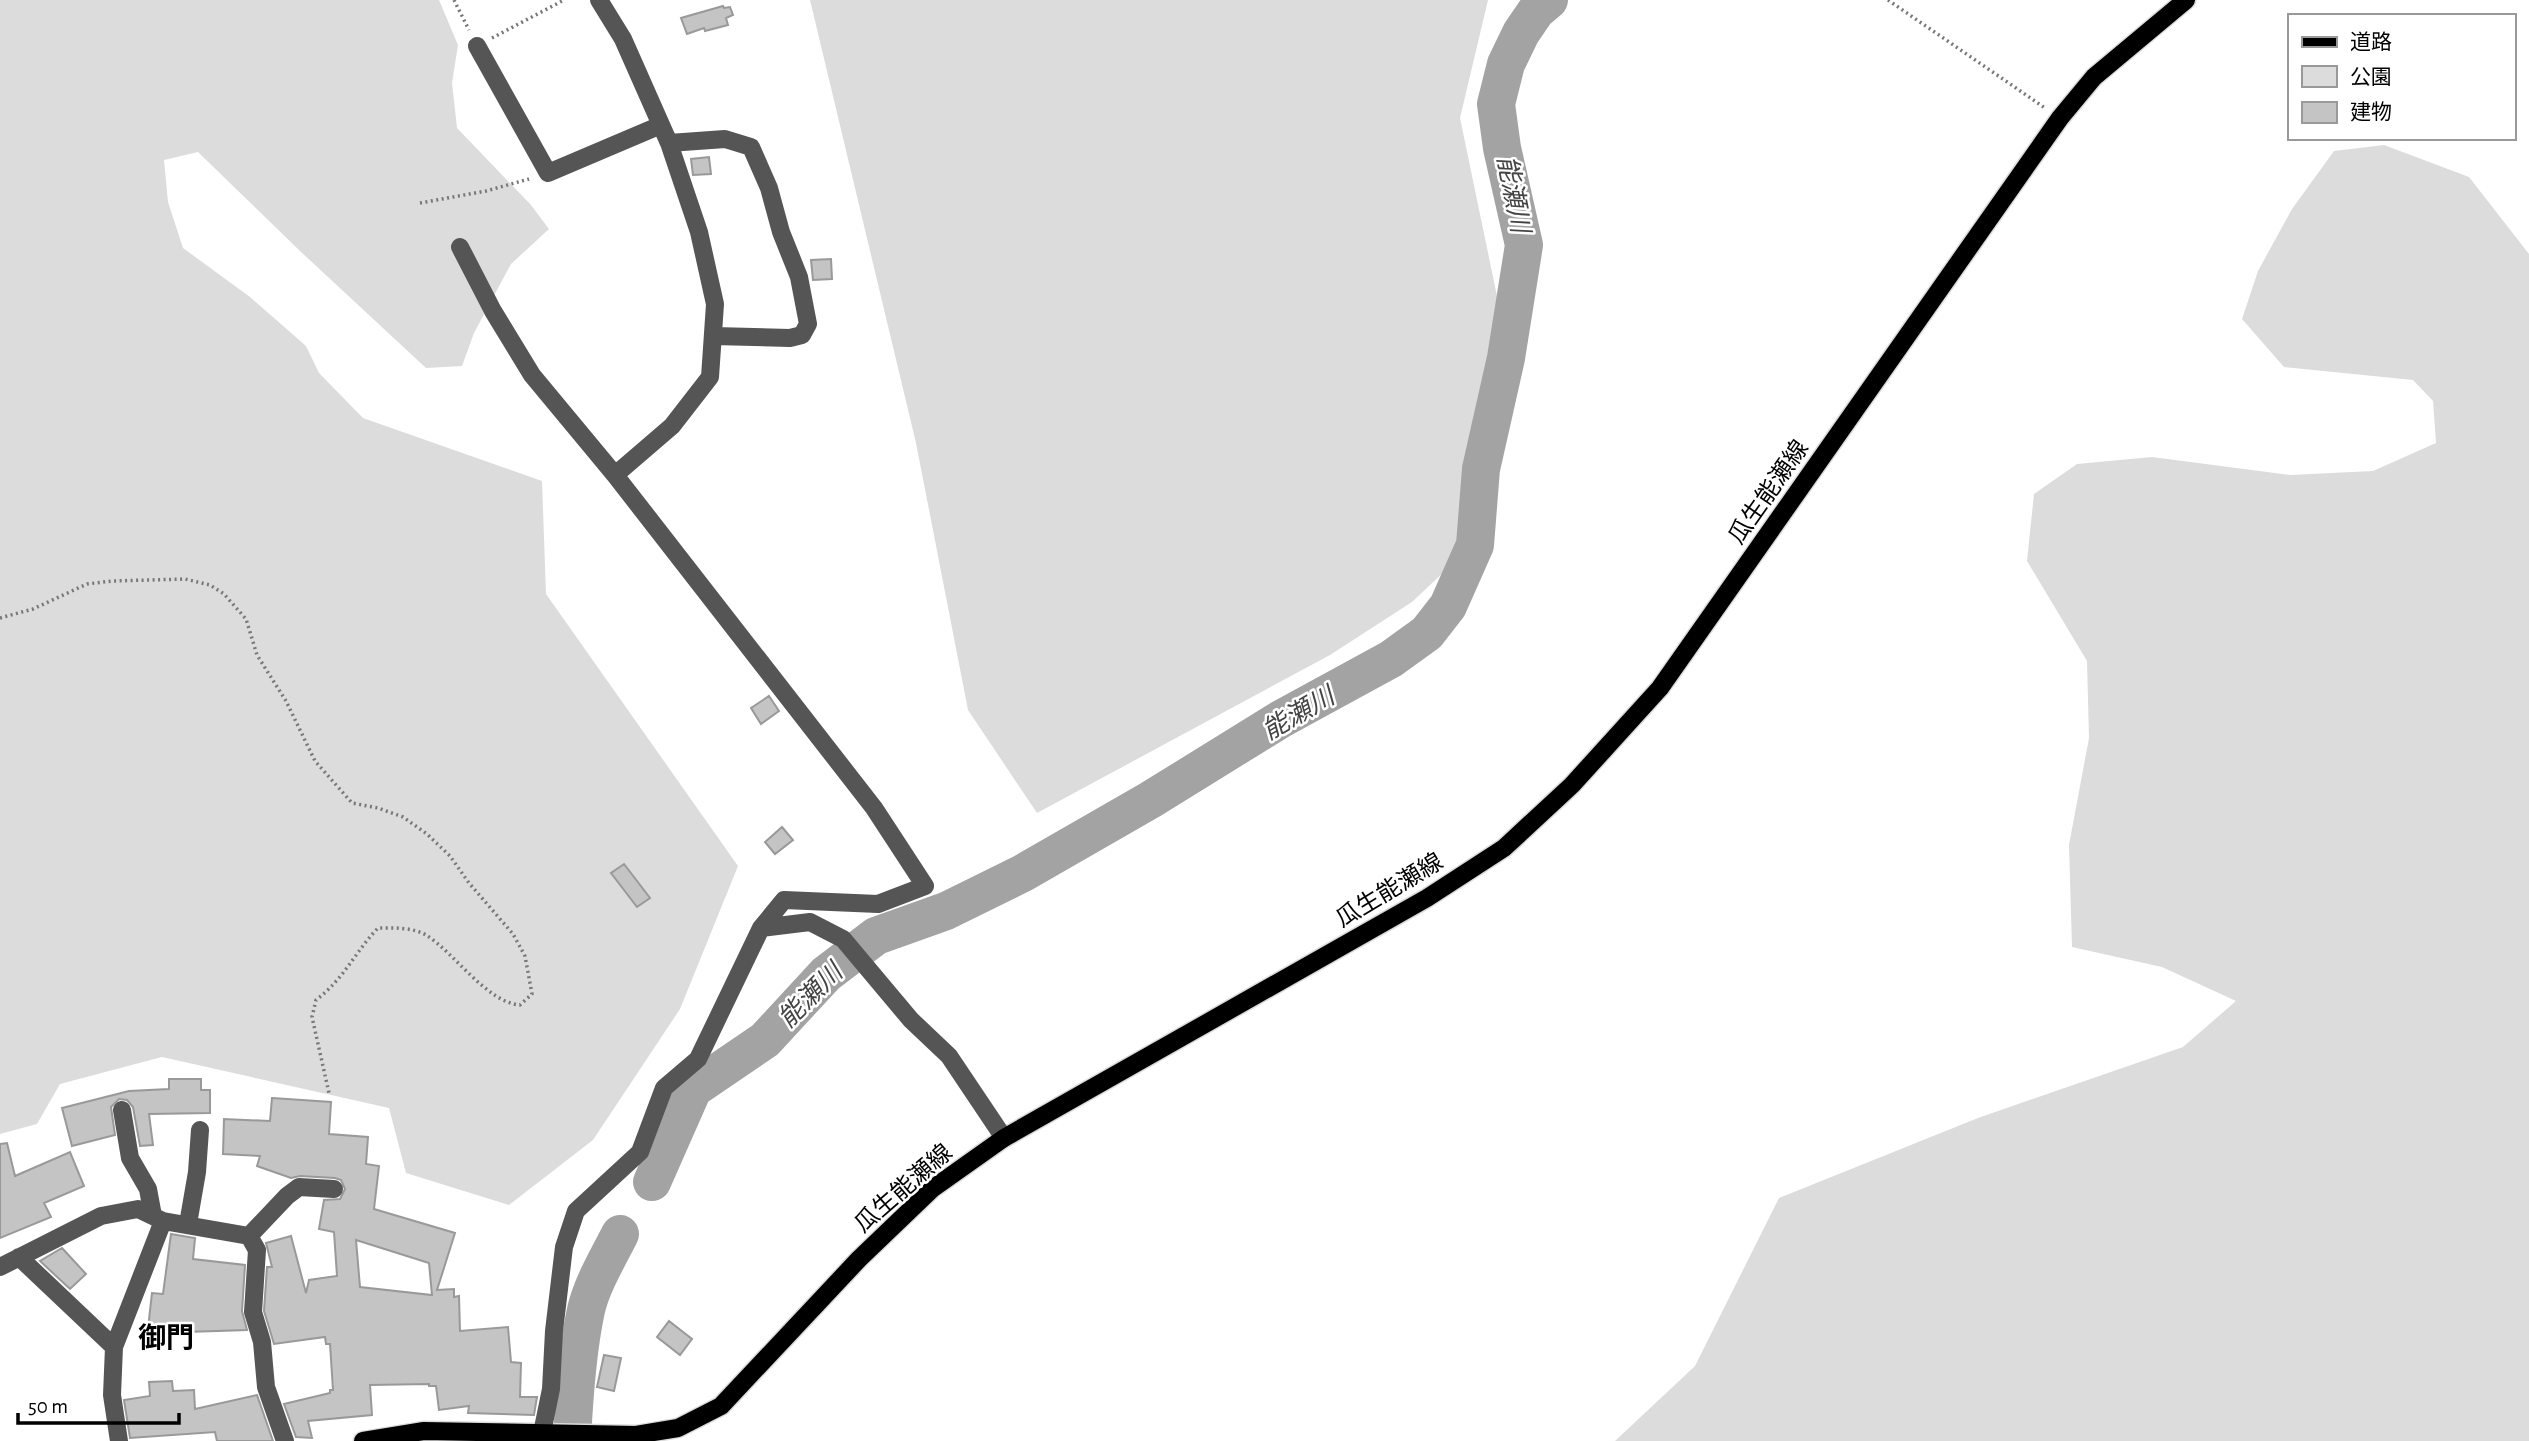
<svg xmlns="http://www.w3.org/2000/svg" width="2529" height="1441" font-family="'Alegreya Sans','Noto Sans JP',sans-serif">
<style>
.green{fill:#dcdcdc}
.lines{fill:none;stroke-linecap:round;stroke-linejoin:round}
.river{stroke:#a3a3a3;stroke-width:38}
.building{fill:#c4c4c4;stroke:#999;stroke-width:2;fill-rule:evenodd}
.major-casing{stroke:#dbdbdb;stroke-width:21}
.path{stroke:#777;stroke-width:3.5;stroke-dasharray:2 3.5;stroke-linecap:butt}
.minor{stroke:#555;stroke-width:18}
.major{stroke:#000;stroke-width:18}
.labels{text-anchor:middle;stroke-width:5;stroke-linejoin:round;paint-order:stroke}
.street-label{font-size:24px;fill:#000;stroke:#fff}
.water-label{font-size:26px;font-style:italic;fill:#444;stroke:#fff}
.quarter-label{font-size:28px;font-weight:bold;fill:#000;stroke:#fff}
</style>
<rect width="100%" height="100%" fill="#fff"/>
<path class="green" d="M0 0H439L458 45 452 83 457 128 531 205 549 229 511 264 474 333 462 366 426 368 300 251 198 152 164 160 168 202 183 248 250 297 306 346 319 373 363 418 542 481 546 594 738 866 680 1009 593 1140 509 1205 406 1173 389 1108 162 1057 60 1084 37 1124 0 1134Z
M810 0H1488L1460 118 1508 349 1463 554 1412 602 1330 655 1037 813 968 710 916 443Z
M2384 145 2469 177 2529 254V1441H1615L1695 1366 1779 1198 1978 1118 2183 1047 2236 1001 2162 967 2072 947 2069 845 2089 738 2087 661 2027 561 2034 494 2077 464 2152 457 2290 475 2373 471 2436 443 2433 401 2413 380 2284 367 2242 319 2258 271 2292 209 2334 151Z"/>
<g class="lines">
<path class="river" d="M652 1182 693 1089 765 1040 826 974 876 936 946 911 1023 873 1150 800 1281 719 1391 659 1427 633 1448 606 1475 545 1481 469 1506 358 1524 245 1502 148 1496 104 1506 64 1521 33 1536 11 1549 0
M572 1441C574 1398 577 1352 586 1310 592 1284 608 1258 620 1234"/>
</g>
<path class="building" d="M723 6 724 8 730 7 733 15 726 18 728 25 705 31 704 28 687 34 681 18Z
M709 157 711 174 693 175 691 159Z
M831 259 832 279 813 280 811 260Z
M769 696 779 711 761 724 751 708Z
M782 827 793 840 775 854 765 842Z
M624 864 650 898 637 907 611 873Z
M169 1079H201V1090H210V1113L149 1114 153 1145 140 1146 133 1107 127 1100 119 1099 111 1107 115 1135 72 1146 62 1108 129 1091 169 1089Z
M272 1098 331 1102 329 1134 368 1137 366 1164 379 1166 374 1209 455 1233 437 1290 454 1289V1297L459 1296 460 1331 508 1327 511 1362 521 1363 520 1397H537L534 1415 468 1413 469 1406 439 1410 436 1386H429V1384L370 1385 372 1415 308 1421 312 1438 296 1437 284 1404 330 1393V1390H333L330 1344H326L325 1337 274 1344 264 1311 267 1267H272L266 1243 291 1236 306 1293 309 1280 337 1276 334 1232 319 1229 324 1200 340 1199 345 1189 341 1180 335 1178 300 1176 291 1178 257 1166 260 1156 223 1154 224 1119 270 1121ZM356 1240 429 1263 432 1295 360 1287Z
M7 1143 15 1176 70 1152 84 1186 44 1203 51 1217 0 1238V1144Z
M171 1234 195 1238 193 1259 245 1265 242 1311 247 1330 186 1332 148 1328 152 1293 163 1294Z
M62 1248 86 1274 70 1289 40 1261Z
M669 1321 692 1339 680 1355 657 1337Z
M604 1355 621 1358 614 1391 597 1387Z
M172 1381 173 1391 194 1390 195 1409 257 1395 273 1441H217L215 1432 130 1438 124 1400 150 1396 149 1382Z"/>
<g class="lines">
<g class="major-casing">
<path id="major" d="M363 1441 424 1431 636 1435 678 1428 721 1406 859 1259 932 1189 1004 1138 1427 898 1504 848 1572 785 1660 688 2060 118 2094 77 2186 0"/>
</g>
<path class="path" d="M454 0 469 30
M1888 0 2045 108
M492 38 564 0
M420 203 486 191 529 179
M0 618 33 609 87 584 112 581 185 579 210 585 224 594 246 619 257 655 286 701 315 761 352 803 378 808 403 817 427 834 450 856 469 883 513 934 525 956 532 994 520 1005C486 1002 455 953 426 935 412 927 394 928 378 928 355 952 344 979 316 1000L312 1017 329 1093"/>
<path class="minor" d="M477 46 548 173 661 125
M669 143 725 139 751 147 769 188 781 232 799 277 808 324 802 335 790 338 714 336
M460 247 493 311 532 375 615 475
M761 928 810 922 843 939 911 1020 949 1056 1004 1138
M122 1110 130 1158 148 1189 153 1216
M163 1221 249 1236 257 1250 253 1312 262 1342 266 1387 285 1441
M188 1224 197 1172 200 1130
M249 1236 287 1196 299 1187 334 1189
M19 1257 114 1347
M0 1267 101 1216 138 1209 163 1221 114 1347 112 1395 119 1441
M542 1433 551 1389 554 1331 564 1247 576 1211 640 1152 664 1088 698 1059 761 928 784 900 878 904 925 886 874 808 615 475 672 426 710 377 715 304 699 232 669 143 623 39 599 0"/>
<use href="#major" class="major"/>
</g>
<g class="labels">
<g class="street-label">
<text transform="translate(1768 492) rotate(-55)" y="8">瓜生能瀬線</text>
<text transform="translate(1389 890) rotate(-31)" y="8">瓜生能瀬線</text>
<text transform="translate(903 1188) rotate(-41)" y="8">瓜生能瀬線</text>
</g>
<g class="water-label">
<text transform="translate(1514 194) rotate(79)" y="9">能瀬川</text>
<text transform="translate(1298 713) rotate(-30)" y="9">能瀬川</text>
<text transform="translate(810 995) rotate(-45)" y="9">能瀬川</text>
</g>
<g class="quarter-label">
<text x="166" y="1347">御門</text>
</g>
</g>
<rect x="2288" y="14" width="228" height="126" fill="#ffffff" stroke="#999999" stroke-width="2"/>
<rect x="2302" y="37" width="35" height="10" fill="#000000" stroke="#999999" stroke-width="2"/>
<text x="2350" y="49" font-size="21" fill="#000000">道路</text>
<rect x="2302" y="66" width="35" height="21" fill="#dcdcdc" stroke="#999999" stroke-width="2"/>
<text x="2350" y="84" font-size="21" fill="#000000">公園</text>
<rect x="2302" y="102" width="35" height="21" fill="#c4c4c4" stroke="#999999" stroke-width="2"/>
<text x="2350" y="119" font-size="21" fill="#000000">建物</text>
<path d="M18 1413v10h161v-10" fill="none" stroke="#000000" stroke-width="3.5"/>
<text x="28" y="1413" font-size="21" fill="#000000" stroke="#ffffff" stroke-width="5" paint-order="stroke">50 m</text>
</svg>
